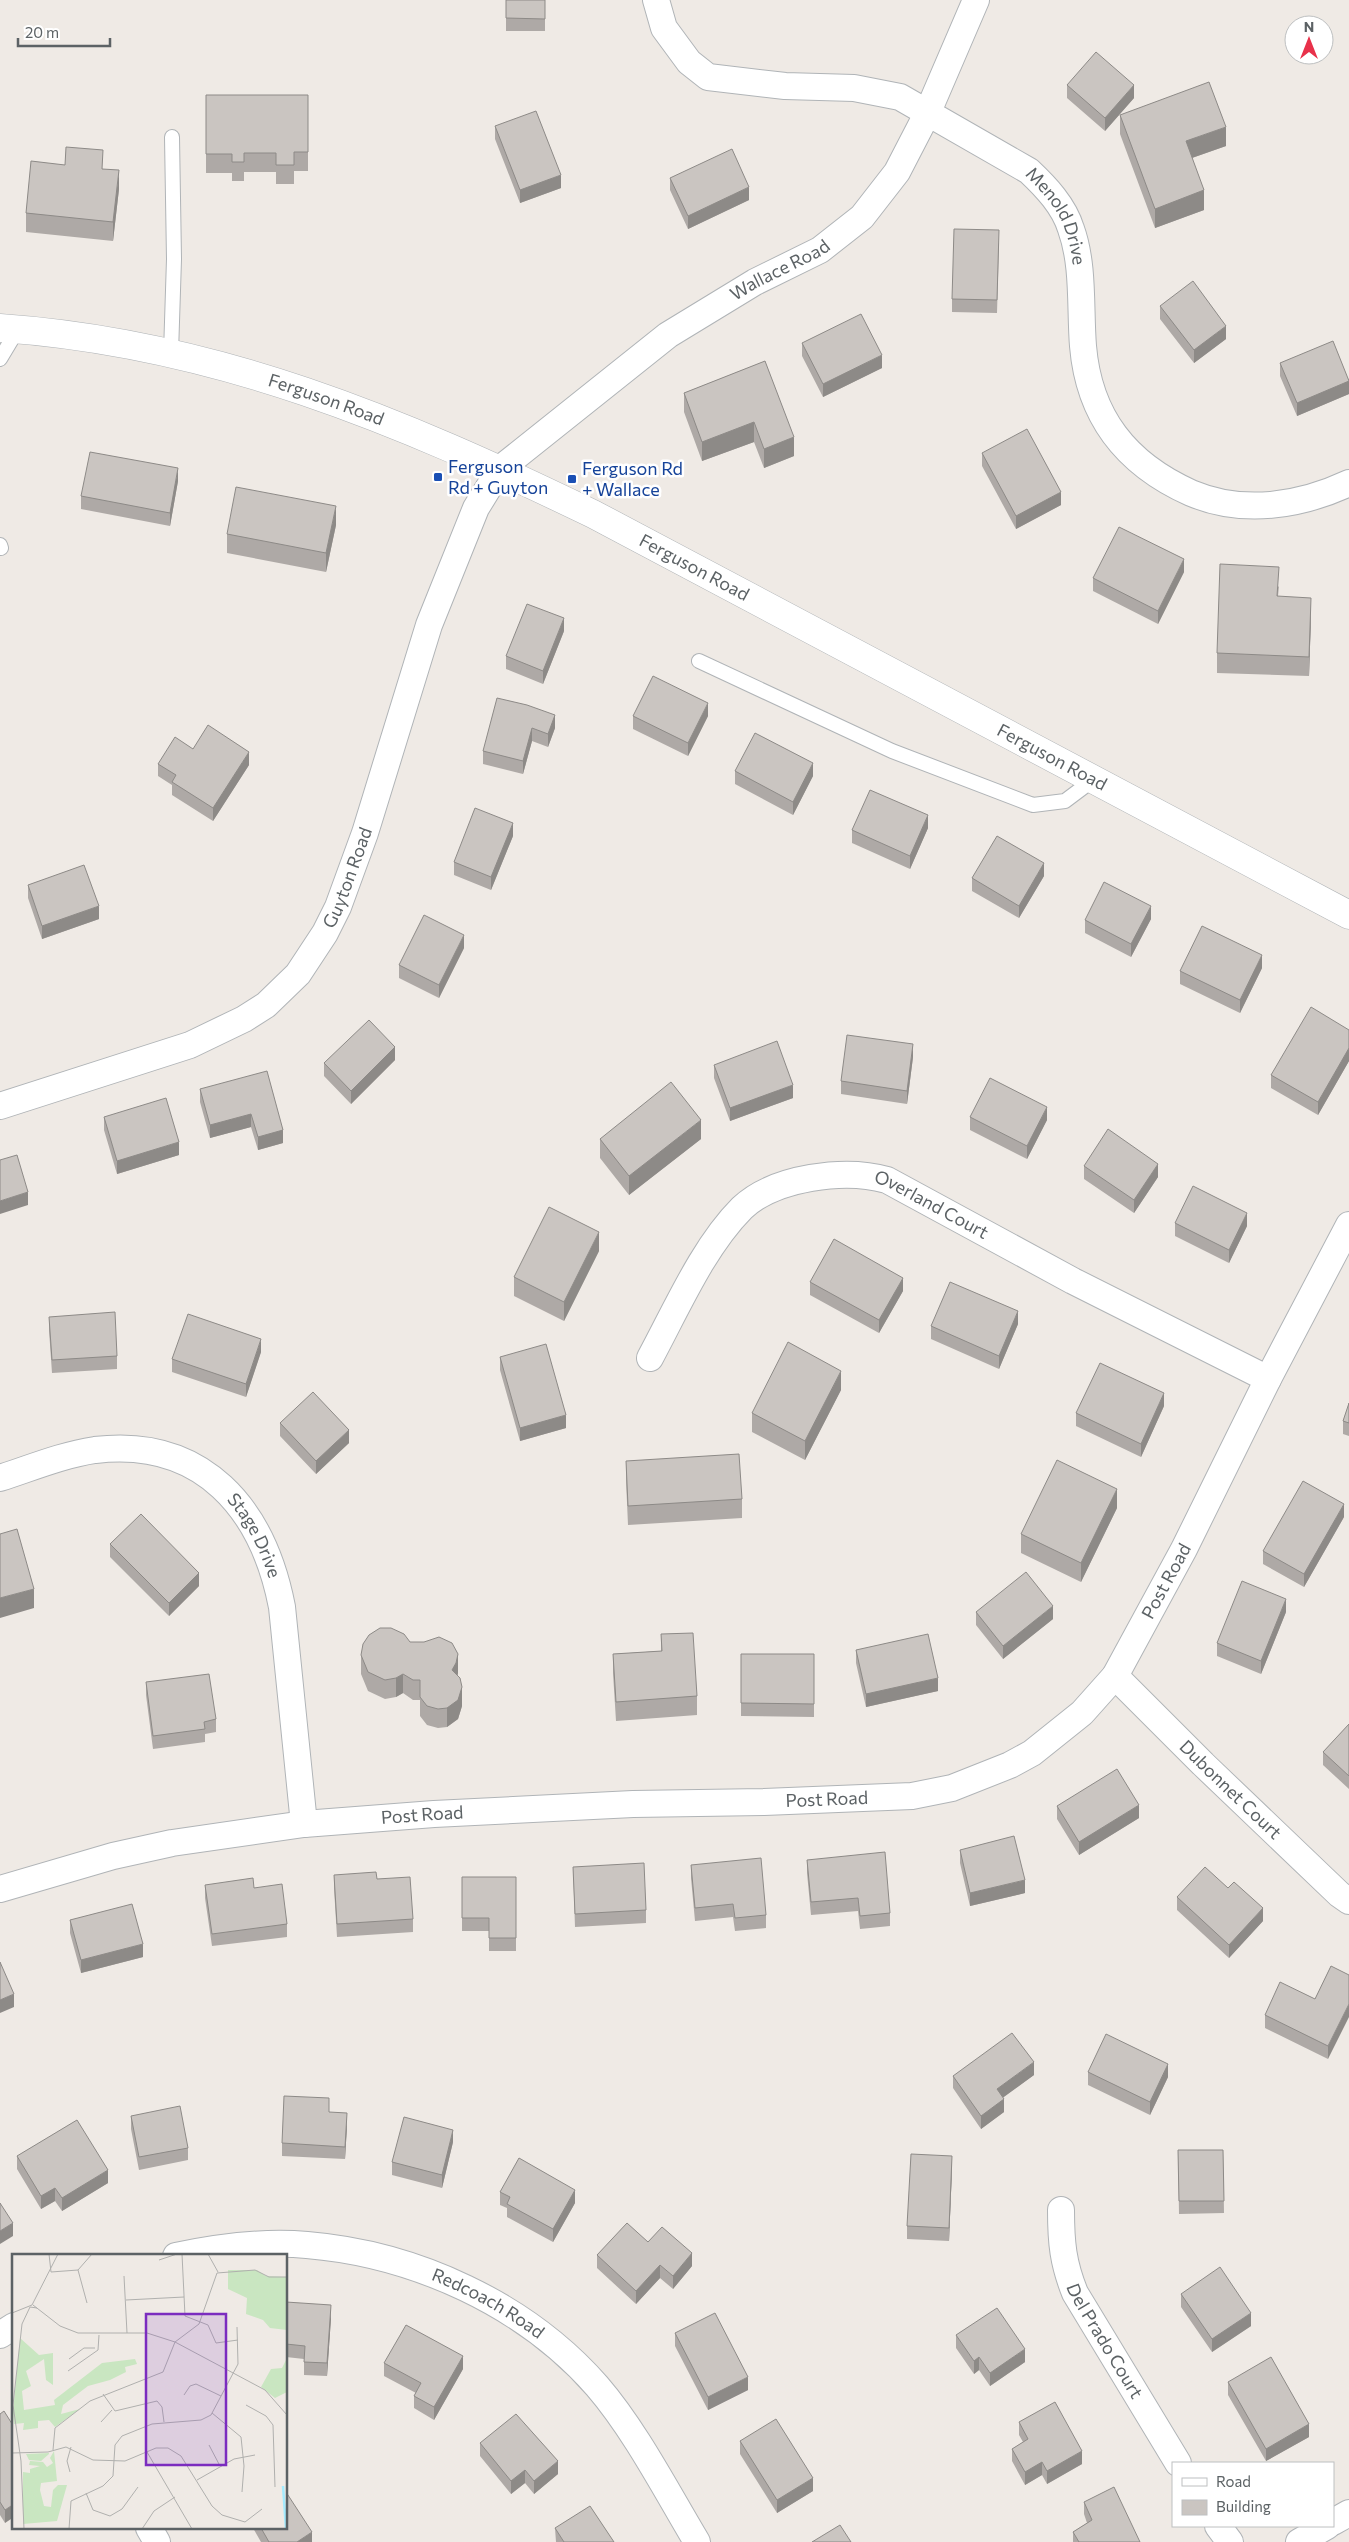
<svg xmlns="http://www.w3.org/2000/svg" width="1349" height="2542" font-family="Commissioner,sans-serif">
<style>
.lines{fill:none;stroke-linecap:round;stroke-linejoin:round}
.service-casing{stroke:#b0b4b7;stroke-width:16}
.minor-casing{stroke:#b0b4b7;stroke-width:28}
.tertiary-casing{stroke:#b0b4b7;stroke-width:29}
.service{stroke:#fff;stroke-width:14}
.minor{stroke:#fff;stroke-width:26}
.tertiary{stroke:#fff;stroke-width:28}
.wall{fill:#aea9a6}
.shaded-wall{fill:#8d8a87}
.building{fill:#cac5c1;stroke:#8d8a87}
.transit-dot{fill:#1a4fb4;stroke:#fff;stroke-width:2}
.labels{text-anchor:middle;stroke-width:5;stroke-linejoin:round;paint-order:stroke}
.street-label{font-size:18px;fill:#5c6265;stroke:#fff}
.transit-label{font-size:18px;fill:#164399;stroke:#fff;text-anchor:start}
.inset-river{fill:none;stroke:#a5ebfe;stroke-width:2.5}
.inset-road{fill:none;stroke:#b0b0ae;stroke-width:1}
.view{fill:#7b2cbf;fill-opacity:0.15;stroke:#7b2cbf;stroke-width:2.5}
.inset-edge{fill:none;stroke:#5c6265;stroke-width:2.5}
</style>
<rect width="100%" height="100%" fill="#efeae5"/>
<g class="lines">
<g class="service-casing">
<path id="service" d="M171 353 174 259 172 137
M0 359 18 329
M0 545 1 548
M699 661 892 751 1033 805 1065 801 1093 780"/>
</g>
<g class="minor-casing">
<g id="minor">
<path id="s1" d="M656 0 664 28 689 62 708 77 785 86 854 88 900 97 1029 171C1046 187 1064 206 1071 229 1084 265 1080 308 1083 346 1089 417 1126 464 1191 493 1243 515 1300 506 1349 483"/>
<path id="s2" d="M0 1106 190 1045 244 1019 266 1005 298 974 325 933 338 907 365 833 429 625 476 508 500 469 668 335 755 282 820 250 862 217 897 172 927 114 976 0"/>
<path id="s3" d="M650 1358C676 1310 703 1247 742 1208 775 1177 845 1168 887 1180L1073 1281 1268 1379"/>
<path id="s4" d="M0 1478C31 1468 62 1455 95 1450 203 1437 263 1509 282 1607L304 1824"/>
<path id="s5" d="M1115 1676 1203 1764 1339 1894 1349 1901"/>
<path id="s6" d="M0 1889 113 1856 172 1843 304 1824 434 1814 633 1804 764 1802 912 1796 952 1788 1010 1765 1032 1753 1082 1713 1115 1676 1184 1549 1268 1379 1349 1225"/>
<path id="s7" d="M1061 2210C1061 2243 1063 2263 1075 2293L1178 2463"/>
<path id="s8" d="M176 2256C219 2247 263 2241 307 2245 415 2254 525 2304 597 2386 635 2430 667 2492 697 2542"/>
<path d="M0 2335 14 2326"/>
<path d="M1333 2522 1349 2513"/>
<path d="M1218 2526 1230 2542"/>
<path d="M149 2528 157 2542"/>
<path d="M1299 2542 1327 2526"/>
</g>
</g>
<g class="tertiary-casing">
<g id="tertiary">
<path id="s9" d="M0 328C216 343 401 421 593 514L1349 915"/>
</g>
</g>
<use href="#service" class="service"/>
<use href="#minor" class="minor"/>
<use href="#tertiary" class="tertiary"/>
</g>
<path class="wall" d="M506 0H545V31H506Z
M1067 85 1134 98 1105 131 1067 98Z
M206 95H308V171H294V184H276V172H244V181H232V173H206Z
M1120 115 1226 146 1192 158 1204 210 1155 228 1120 134Z
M495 126 561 188 520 203 495 139Z
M65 165 103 169 119 189 113 241 26 232V213Z
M670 178 749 200 688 229 670 190Z
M999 243 997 313 952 312V299Z
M1160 306 1226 339 1194 363 1160 319Z
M802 343 882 368 823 397 802 356Z
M765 361 794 456 764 468 754 442 702 461 684 412V393Z
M1280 363 1349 379V394L1297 416 1280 376Z
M982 453 1061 505 1016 529 982 466Z
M178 481 170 526 81 509V496Z
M336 525 326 572 227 553V534Z
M1184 572 1158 624 1093 591V578Z
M1279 586 1278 596 1311 617 1309 676 1217 673V653Z
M564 631 543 684 506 669V656Z
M555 715V728L548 747 532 741 523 774 483 764V751Z
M633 716H708L688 756 633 729Z
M193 749 249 765 213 821 172 795V785L158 776V764Z
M735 771 813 776 793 815 735 784Z
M928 828 910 869 852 843V830Z
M513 836 491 890 454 875V862Z
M1044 876 1019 918 972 891V878Z
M28 885 99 919 42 939 28 898Z
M1151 919 1131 957 1085 933V920Z
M464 948 439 998 399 978V965Z
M1262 968 1240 1013 1180 984V971Z
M1349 1030V1061L1318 1115 1271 1088V1075Z
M913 1057 907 1104 841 1094V1081Z
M395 1060 351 1104 324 1076V1063Z
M714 1065 793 1098 730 1121 714 1078Z
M200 1089 283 1130V1143L258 1150 251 1127 210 1138 200 1102Z
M104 1117 179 1155 117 1174 104 1130Z
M970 1117 1047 1120 1027 1159 970 1130Z
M600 1139H701L629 1195 600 1158Z
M1084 1166 1158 1177 1134 1213 1084 1179Z
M1175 1223 1247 1226 1229 1263 1175 1236Z
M599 1251 564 1321 514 1296V1277Z
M810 1282 903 1291 879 1333 810 1295Z
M49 1317 117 1356V1369L52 1373 49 1330Z
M1018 1324 999 1369 931 1339V1326Z
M261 1352 246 1397 172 1372V1359Z
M500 1357 566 1428 520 1441 500 1370Z
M841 1390 805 1460 752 1432V1413Z
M1349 1403V1436L1343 1434V1421Z
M1164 1406 1141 1457 1076 1426V1413Z
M280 1423 349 1443 316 1474 280 1436Z
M626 1461 742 1499V1518L628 1525 626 1480Z
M1117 1508 1081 1582 1021 1553V1534Z
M1344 1517 1304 1587 1263 1564V1551Z
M110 1544 199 1586 169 1616 110 1557Z
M976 1612 1053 1619 1003 1659 976 1625Z
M1286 1612 1261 1674 1217 1656V1643Z
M661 1634 697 1696V1715L616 1721 613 1673V1654L661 1651Z
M410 1642 458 1673 457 1676 462 1706 458 1719 447 1727 438 1728 427 1725 420 1716V1700H413L403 1693 396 1697 385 1699 368 1691 361 1674V1655Z
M856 1650 938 1691 866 1707 856 1663Z
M741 1654H814V1717L741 1716Z
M146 1682 216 1719V1732L205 1734V1742L153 1749 146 1695Z
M1349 1724V1789L1323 1765V1752Z
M1057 1806 1139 1818 1079 1855 1057 1819Z
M960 1850 1025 1893 970 1906 960 1863Z
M807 1860 890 1913V1926L860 1929 858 1911 811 1915 807 1873Z
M691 1865 766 1915V1928L735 1931 733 1917 695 1921 691 1878Z
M573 1867 646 1910V1923L575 1927Z
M334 1875 377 1879 413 1919V1932L337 1937 334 1888Z
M462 1877H516V1951H489V1931H462Z
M205 1885 254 1888 287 1924V1937L212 1946 205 1898Z
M1177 1897 1263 1921 1229 1958 1177 1910Z
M70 1920 143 1957 81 1973 70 1933Z
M1331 1966 1328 2059 1265 2028V2015L1315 1999Z
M1088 2072 1168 2077 1150 2115 1088 2085Z
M1034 2075 1003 2097 1004 2112 981 2129 953 2088V2076Z
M329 2112 347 2126 345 2159 282 2156V2143Z
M131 2116 188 2148V2160L139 2170 131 2129Z
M453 2142 442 2188 392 2175V2162Z
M1178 2150H1223L1224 2213 1179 2214Z
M17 2156 108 2183 62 2211 55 2201 41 2209 17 2169Z
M952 2169 949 2241 907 2239V2226Z
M500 2192 575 2203 553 2242 507 2217V2208L500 2205Z
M648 2242 692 2266 673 2289 660 2278 636 2304 597 2268V2255Z
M1181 2294 1251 2326 1212 2352 1181 2307Z
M286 2302 331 2318 327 2376 304 2375V2359L286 2357Z
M675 2333 748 2390 708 2410 675 2346Z
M956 2335 1025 2362 990 2386 979 2370 974 2374 956 2348Z
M384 2363 463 2369 434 2420 414 2408V2396L416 2393 384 2376Z
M1228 2382 1309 2437 1266 2461 1228 2395Z
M0 2414 14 2427 5 2523 0 2515Z
M1019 2422 1082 2464 1047 2484 1042 2475 1025 2485 1012 2461V2449L1023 2442 1019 2435Z
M740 2441 813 2491 777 2513 740 2454Z
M480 2443 558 2474 534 2494 525 2483 511 2494 480 2456Z
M1084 2502 1140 2542H1073V2532L1087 2523 1084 2514Z
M253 2528H286L312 2542H261Z
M555 2528 614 2542H556Z"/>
<path class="shaded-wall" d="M1134 85V98L1105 131V118Z
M1226 127V146L1186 160V141Z
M119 170V189L113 241V222Z
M561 175V188L520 203V190Z
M749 187V200L688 229V216Z
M1204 190V210L1155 228V209Z
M1226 326V339L1194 363V350Z
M882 355V368L823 397V384Z
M1349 381V394L1297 416V403Z
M754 422V442L702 461V442Z
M794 437V456L764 468V449Z
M178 468V481L170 526V513Z
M1061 492V505L1016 529V516Z
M336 506V525L326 572V553Z
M1184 559V572L1158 624V611Z
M1311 598V617L1309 676V657Z
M564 618V631L543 684V671Z
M708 703V716L688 756V743Z
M555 715V728L548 747V734Z
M532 728V741L523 774V761Z
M249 752V765L213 821V808Z
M813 763V776L793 815V802Z
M928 815V828L910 869V856Z
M513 823V836L491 890V877Z
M1044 863V876L1019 918V906Z
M99 906V919L42 939V926Z
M1151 906V919L1131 957V944Z
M464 935V948L439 998V985Z
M1262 955V968L1240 1013V1000Z
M913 1044V1057L907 1104V1091Z
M395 1047V1060L351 1104V1091Z
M1349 1048V1061L1318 1115V1102Z
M793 1085V1098L730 1121V1108Z
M1047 1107V1120L1027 1159V1146Z
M251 1114V1127L210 1138V1125Z
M701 1120V1139L629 1195V1176Z
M283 1130V1143L258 1150V1137Z
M179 1142V1155L117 1174V1161Z
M1158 1164V1177L1134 1213V1200Z
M28 1192V1205L0 1214V1201Z
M1247 1213V1226L1229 1263V1250Z
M599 1232V1251L564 1321V1302Z
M903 1278V1291L879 1333V1320Z
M1018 1311V1324L999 1369V1356Z
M261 1339V1352L246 1397V1384Z
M841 1371V1390L805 1460V1441Z
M1164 1393V1406L1141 1457V1444Z
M566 1415V1428L520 1441V1428Z
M349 1430V1443L316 1474V1461Z
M1117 1489V1508L1081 1582V1563Z
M1344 1504V1517L1304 1587V1574Z
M199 1573V1586L169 1616V1603Z
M34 1589V1608L0 1618V1598Z
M1286 1599V1612L1261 1674V1661Z
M1053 1606V1619L1003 1659V1646Z
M458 1654V1673L456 1683 452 1670Z
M403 1674V1693L396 1697V1678Z
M938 1678V1691L866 1707V1694Z
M462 1687V1706L458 1719 447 1727V1708Z
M1139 1805V1818L1079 1855V1842Z
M1025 1880V1893L970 1906V1893Z
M1263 1908V1921L1229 1958V1945Z
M143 1944V1957L81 1973V1960Z
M14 1994V2007L0 2013V2000Z
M1349 2004V2017L1328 2059V2046Z
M1034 2062V2075L997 2102V2089Z
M1168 2064V2077L1150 2115V2102Z
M1004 2099V2112L981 2129V2116Z
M347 2113V2126L345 2159V2147Z
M453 2130V2142L442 2188V2175Z
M952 2156V2169L949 2241V2228Z
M108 2170V2183L62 2211V2198Z
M55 2188V2201L41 2209V2196Z
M575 2190V2203L553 2242V2229Z
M13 2223V2236L0 2244V2231Z
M692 2253V2266L673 2289V2276Z
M660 2265V2278L636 2304V2291Z
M331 2305V2318L327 2376V2363Z
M1251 2313V2326L1212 2352V2339Z
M1025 2349V2362L990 2386V2373Z
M463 2356V2369L434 2420V2407Z
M979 2357V2370L974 2374V2361Z
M748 2377V2390L708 2410V2397Z
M1309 2424V2437L1266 2461V2449Z
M1082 2451V2464L1047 2484V2471Z
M558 2461V2474L534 2494V2481Z
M1042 2462V2475L1025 2485V2472Z
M525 2470V2483L511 2494V2481Z
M813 2478V2491L777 2513V2500Z
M14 2504V2517L5 2523V2510Z
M312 2532V2542H297Z"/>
<path class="building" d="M506 0H545V19L506 18Z
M1096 52 1134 85 1105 118 1067 85Z
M1209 82 1226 127 1186 141 1204 190 1155 209 1120 115Z
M206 95H308V152H294V165H276V153H244V162H232V154H206Z
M536 111 561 175 520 190 495 126Z
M66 147 103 150 102 169 119 170 113 222 26 213 31 161 65 165Z
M732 149 749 187 688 216 670 178Z
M954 229 999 230 997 300 952 299Z
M1193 281 1226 326 1194 350 1160 306Z
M861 314 882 355 823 384 802 343Z
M1333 341 1349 381 1297 403 1280 363Z
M765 361 794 437 764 449 754 422 702 442 684 393Z
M1027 429 1061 492 1016 516 982 453Z
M90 452 178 468 170 513 81 496Z
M236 487 336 506 326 553 227 534Z
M1119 527 1184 559 1158 611 1093 578Z
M1220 564 1279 567 1277 596 1311 598 1309 657 1217 653Z
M527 604 564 618 543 671 506 656Z
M653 676 708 703 688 743 633 716Z
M497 698 527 705 555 715 548 734 532 728 523 761 483 751Z
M208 725 249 752 213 808 172 782 176 775 158 764 175 737 193 749Z
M755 733 813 763 793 802 735 771Z
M870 790 928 815 910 856 852 830Z
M475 808 513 823 491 877 454 862Z
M997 836 1044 863 1019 906 972 878Z
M84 865 99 906 42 926 28 885Z
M1104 882 1151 906 1131 944 1085 920Z
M424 915 464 935 439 985 399 965Z
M1202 926 1262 955 1240 1000 1180 971Z
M1311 1007 1349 1030V1048L1318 1102 1271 1075Z
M369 1020 395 1047 351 1091 324 1063Z
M847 1035 913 1044 907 1091 841 1081Z
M777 1041 793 1085 730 1108 714 1065Z
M267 1071 283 1130 258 1137 251 1114 210 1125 200 1089Z
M990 1078 1047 1107 1027 1146 970 1117Z
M671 1082 701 1120 629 1176 600 1139Z
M166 1098 179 1142 117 1161 104 1117Z
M1108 1129 1158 1164 1134 1200 1084 1166Z
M17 1155 28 1192 0 1201V1160Z
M1193 1186 1247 1213 1229 1250 1175 1223Z
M549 1207 599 1232 564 1302 514 1277Z
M834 1239 903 1278 879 1320 810 1282Z
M950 1282 1018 1311 999 1356 931 1326Z
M115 1312 117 1356 52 1360 49 1317Z
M188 1314 261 1339 246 1384 172 1359Z
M788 1342 841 1371 805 1441 752 1413Z
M546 1344 566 1415 520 1428 500 1357Z
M1100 1363 1164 1393 1141 1444 1076 1413Z
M313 1392 349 1430 316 1461 280 1423Z
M1349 1403V1423L1343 1421Z
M739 1454 742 1499 628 1506 626 1461Z
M1057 1460 1117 1489 1081 1563 1021 1534Z
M1303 1481 1344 1504 1304 1574 1263 1551Z
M141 1514 199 1573 169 1603 110 1544Z
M17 1529 34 1589 0 1598V1534Z
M1026 1572 1053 1606 1003 1646 976 1612Z
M1242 1581 1286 1599 1261 1661 1217 1643Z
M380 1628H391L404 1634 410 1642H424L439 1637 452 1643 458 1654 456 1663 452 1670 460 1678 462 1687 458 1700 447 1708 438 1709 427 1706 420 1697V1680H413L403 1674 396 1678 385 1680 368 1672 361 1655 363 1644 369 1635Z
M693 1633 697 1696 616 1702 613 1654 662 1651 661 1634Z
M928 1634 938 1678 866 1694 856 1650Z
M741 1654H814V1704L741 1703Z
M209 1674 216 1719 204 1722 205 1729 153 1736 146 1682Z
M1349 1724V1776L1323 1752Z
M1117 1769 1139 1805 1079 1842 1057 1806Z
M1014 1836 1025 1880 970 1893 960 1850Z
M885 1852 890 1913 860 1916 858 1898 811 1902 807 1860Z
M761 1858 766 1915 735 1918 733 1904 695 1908 691 1865Z
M644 1863 646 1910 575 1914 573 1867Z
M1205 1867 1228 1888 1234 1882 1263 1908 1229 1945 1177 1897Z
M376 1872 377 1879 410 1877 413 1919 337 1924 334 1875Z
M462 1877H516V1938H489V1918H462Z
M253 1878 254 1888 282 1884 287 1924 212 1934 205 1885Z
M132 1904 143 1944 81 1960 70 1920Z
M0 1962 14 1994 0 2000Z
M1331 1966 1349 1975V2004L1328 2046 1265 2015 1280 1982 1315 1999Z
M1012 2033 1034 2062 997 2089 1004 2099 981 2116 953 2076Z
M1106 2034 1168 2064 1150 2102 1088 2072Z
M284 2096 329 2098V2112L347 2113 345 2147 282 2143Z
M180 2106 188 2148 139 2157 131 2116Z
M404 2117 453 2130 442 2175 392 2162Z
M77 2120 108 2170 62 2198 55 2188 41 2196 17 2156Z
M1178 2150H1223L1224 2201H1179Z
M911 2154 952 2156 949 2228 907 2226Z
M519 2158 575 2190 553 2229 507 2204 510 2197 500 2192Z
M0 2203 13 2223 0 2231Z
M627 2223 648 2242 662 2227 692 2253 673 2276 660 2265 636 2291 597 2255Z
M1220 2267 1251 2313 1212 2339 1181 2294Z
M286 2302 331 2305 327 2363 304 2362 305 2346 286 2344Z
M997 2308 1025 2349 990 2373 979 2357 974 2361 956 2335Z
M715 2313 748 2377 708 2397 675 2333Z
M406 2325 463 2356 434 2407 414 2396 421 2383 384 2363Z
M1271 2357 1309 2424 1266 2449 1228 2382Z
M1055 2402 1082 2451 1047 2471 1042 2462 1025 2472 1012 2449 1028 2439 1019 2422Z
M4 2411 14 2427V2504L5 2510 0 2502V2414Z
M516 2414 558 2461 534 2481 525 2470 511 2481 480 2443Z
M776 2419 813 2478 777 2500 740 2441Z
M1114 2487 1140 2542H1079L1073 2532 1092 2520 1084 2502Z
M286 2492 312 2532 297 2542H269L261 2528H286Z
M590 2506 614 2542H564L555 2528Z
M840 2525 851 2542H812Z"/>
<g class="transit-dot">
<rect x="433" y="472" width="10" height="10" rx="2.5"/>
<rect x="567" y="474" width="10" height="10" rx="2.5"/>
</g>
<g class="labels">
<g class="street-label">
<text dy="6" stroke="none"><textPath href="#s1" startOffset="492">Menold Drive</textPath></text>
<text dy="6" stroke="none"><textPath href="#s2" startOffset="1221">Wallace Road</textPath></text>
<text dy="6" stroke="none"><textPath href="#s9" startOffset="335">Ferguson Road</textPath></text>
<text dy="6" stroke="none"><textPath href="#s9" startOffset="740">Ferguson Road</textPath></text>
<text dy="6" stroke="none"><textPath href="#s9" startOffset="1145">Ferguson Road</textPath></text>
<text dy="6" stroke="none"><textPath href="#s2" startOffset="439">Guyton Road</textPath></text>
<text dy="6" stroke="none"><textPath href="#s3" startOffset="380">Overland Court</textPath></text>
<text dy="6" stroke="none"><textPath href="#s4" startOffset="295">Stage Drive</textPath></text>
<text dy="6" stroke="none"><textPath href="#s6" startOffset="1270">Post Road</textPath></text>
<text dy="6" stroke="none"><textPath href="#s5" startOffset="162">Dubonnet Court</textPath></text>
<text dy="6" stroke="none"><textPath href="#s6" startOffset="835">Post Road</textPath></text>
<text dy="6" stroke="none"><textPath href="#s6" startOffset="430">Post Road</textPath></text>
<text dy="6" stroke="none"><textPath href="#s8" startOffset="324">Redcoach Road</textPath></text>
<text dy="6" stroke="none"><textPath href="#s7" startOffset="141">Del Prado Court</textPath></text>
</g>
<g class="transit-label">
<text x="448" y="473">Ferguson<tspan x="448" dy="21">Rd + Guyton</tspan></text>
<text x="582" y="475">Ferguson Rd<tspan x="582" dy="21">+ Wallace</tspan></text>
</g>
</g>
<g transform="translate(12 2254)">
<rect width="275" height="275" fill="#efeae5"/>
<path d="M216 16H245L254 22 275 23V76L258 74 251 66 234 60 235 44 216 35ZM8 84 27 101 41 99V131L34 126 32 105 14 117 19 132 10 137 12 156 43 151 42 146 90 109 123 105 125 110 113 113 114 118 98 126 76 132 51 151 49 160 68 155 43 173 37 166 26 167V174L11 176 12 169 2 170 1 158ZM275 104V138L263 144 249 133 259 115 270 114ZM42 197 45 227 29 229 28 236 32 252 39 253 41 236 46 231H55L45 267 11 270V218L18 219V215L28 212 17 211 18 207 31 208 35 213 41 209 38 204ZM14 200 37 199V200L29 207 17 206Z" fill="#c9e6c1"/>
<path class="inset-river" d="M271 232 274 275"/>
<path class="inset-road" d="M37 0 39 18 66 16 80 0M170 0 173 62 196 71 204 89 226 86M196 0 206 18M147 6 165 0M66 16 75 49M112 22 115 79M114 46 172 43M21 51 48 72 66 79H135L163 88 253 136 275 161M0 59 20 51 46 0M57 105 72 94H83M56 117 86 96 87 81M91 140 103 157 145 147 150 153 152 168M172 141 178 132 184 130 209 142M234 151 254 162 261 171 263 233M200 159 229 183 232 212 230 238M89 168 100 156M197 191 208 212M41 196 43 174 78 147 151 118 163 88 187 70 205 19 243 16 257 23H275M135 198 180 275M0 199 36 198 54 193 81 206 113 207 144 194H156L169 202 200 252 210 261 233 268 250 255M58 218 55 207 59 193M185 226 222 205 243 201M74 239 81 256 98 262 110 255 126 233M12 275 9 207 1 151 10 70 18 53 25 54M57 275 59 247 91 232 101 222 103 191 110 182 140 170 189 166 199 161 226 110 225 73M130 275 142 257 163 243"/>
<path class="view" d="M134 60H214V211H134Z"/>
<rect width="275" height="275" class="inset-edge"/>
</g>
<rect x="1172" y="2462" width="162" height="65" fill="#ffffff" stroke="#bec0c1"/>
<rect x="1182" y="2478" width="25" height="8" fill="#ffffff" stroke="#bec0c1"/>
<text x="1216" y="2487" font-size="15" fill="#5c6265">Road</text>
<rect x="1182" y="2500" width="25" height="15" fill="#cac5c1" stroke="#bec0c1"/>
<text x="1216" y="2512" font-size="15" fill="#5c6265">Building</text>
<g transform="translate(1309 40)"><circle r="24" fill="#ffffff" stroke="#bec0c1"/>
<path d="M0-4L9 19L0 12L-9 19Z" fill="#e8314a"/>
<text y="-8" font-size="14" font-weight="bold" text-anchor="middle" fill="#5c6265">N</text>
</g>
<path d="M18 38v8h92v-8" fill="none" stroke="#5c6265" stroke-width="2.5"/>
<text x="25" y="38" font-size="15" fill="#5c6265" stroke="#ffffff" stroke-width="4" paint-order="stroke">20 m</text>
</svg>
